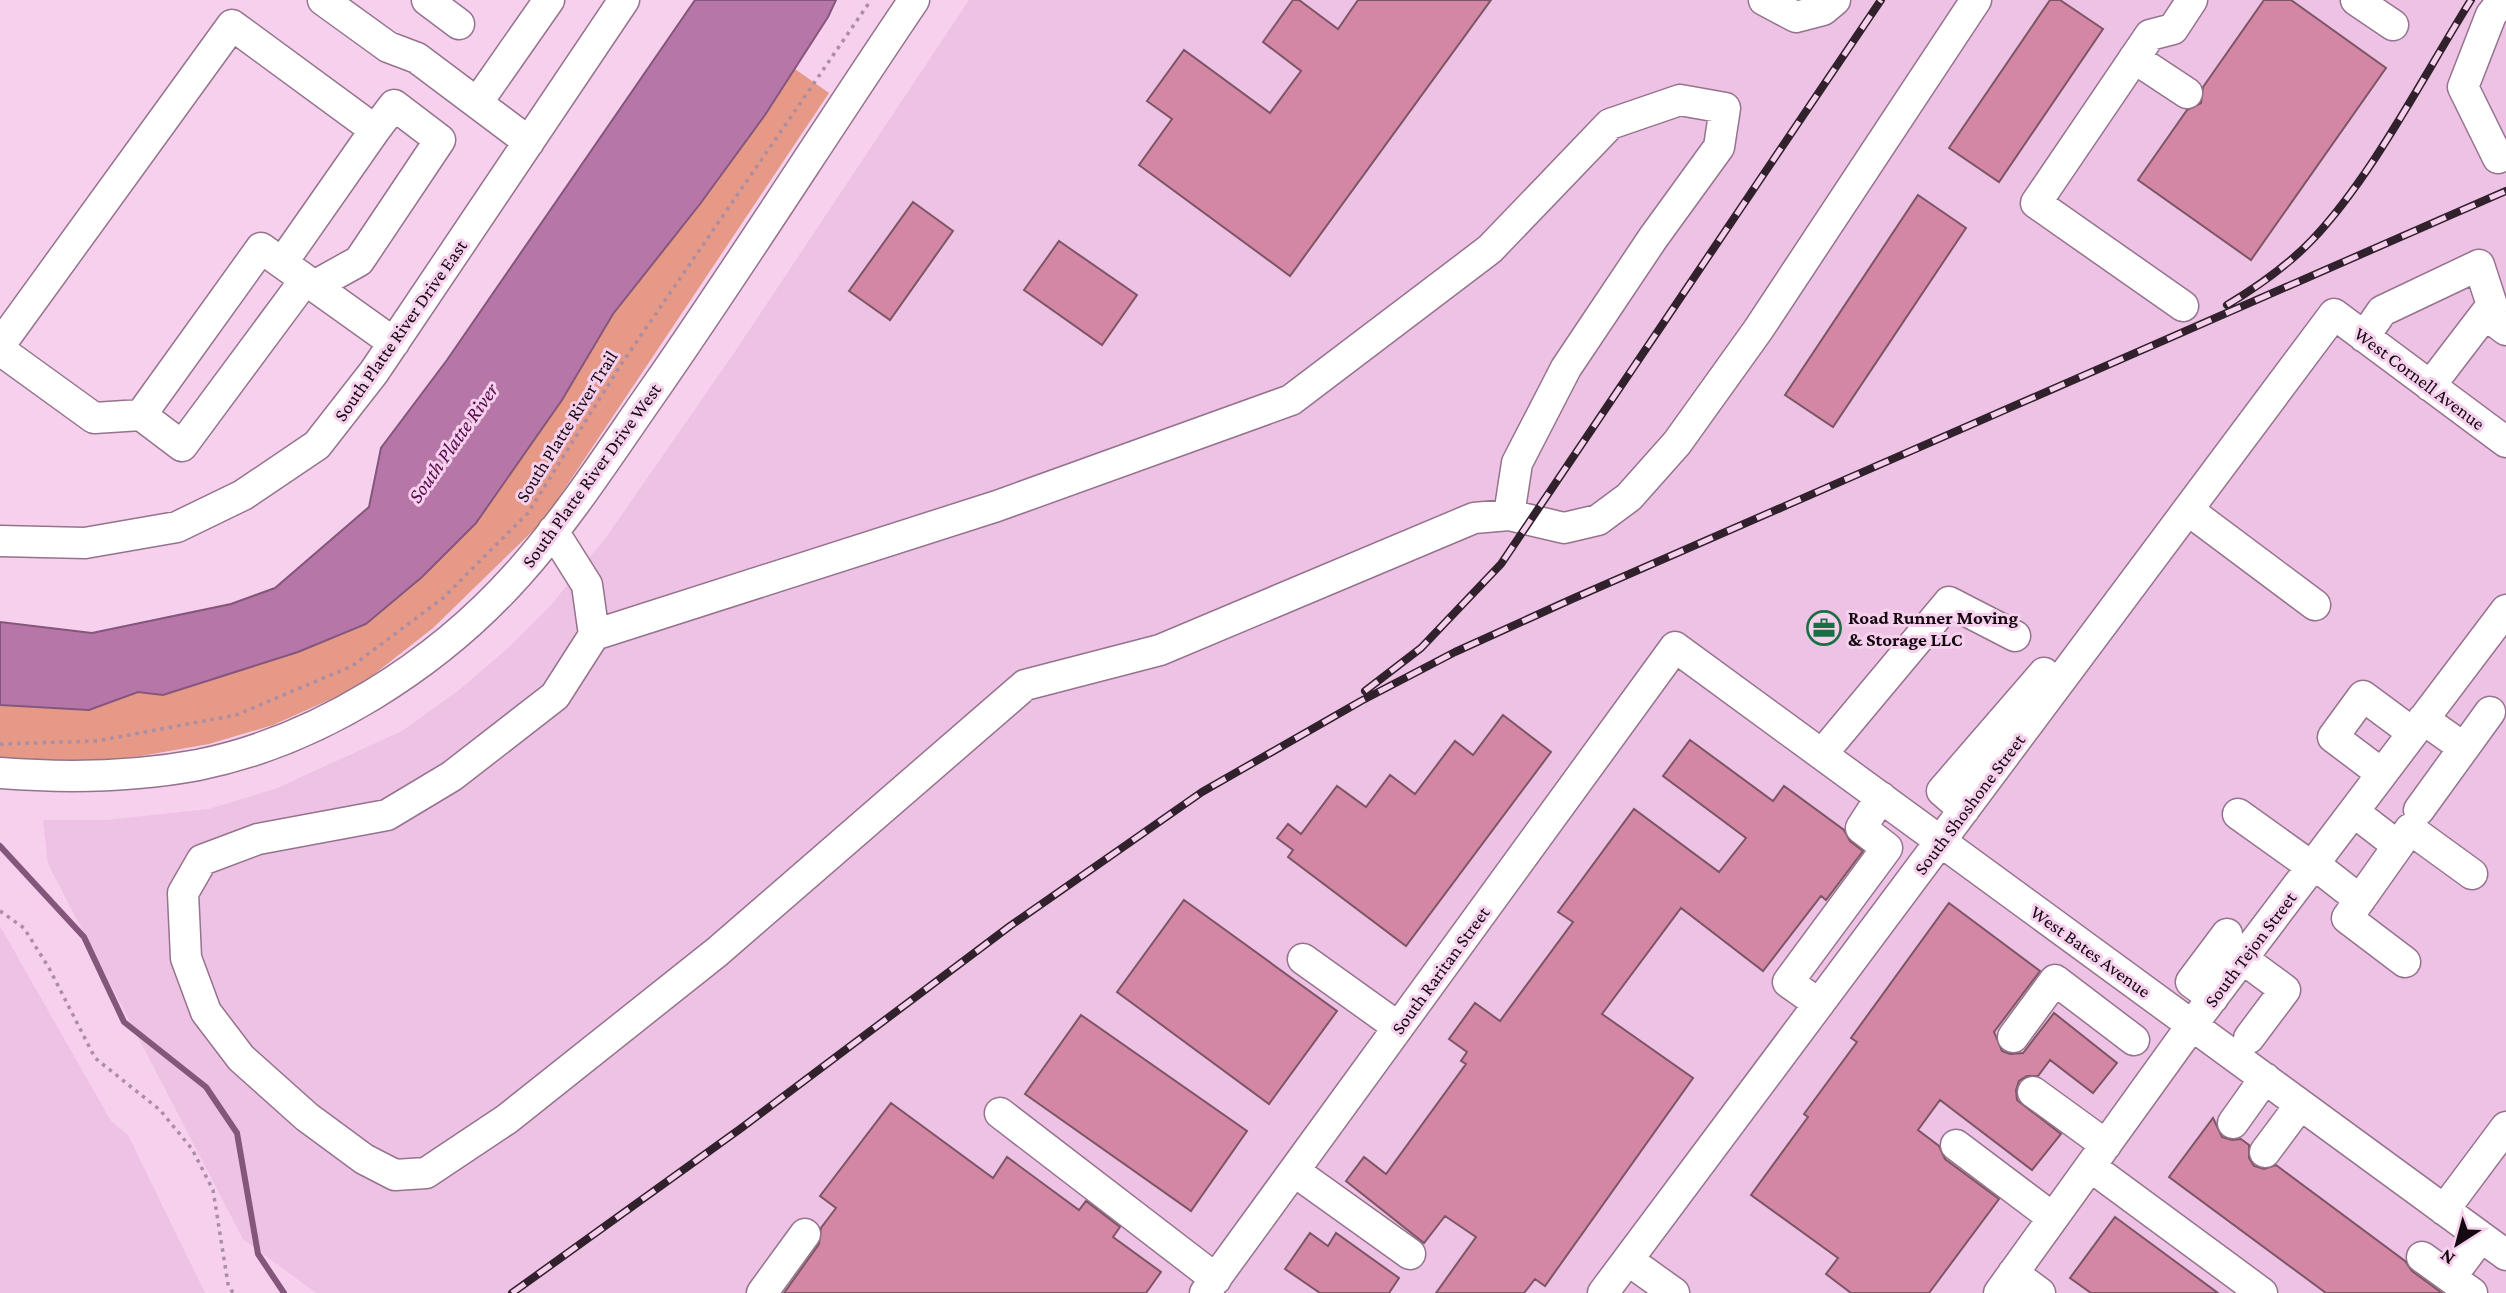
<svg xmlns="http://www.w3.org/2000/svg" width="2506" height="1293" font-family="'Crimson Pro',serif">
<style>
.built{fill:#eec2e4}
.green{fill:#e59986}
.water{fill:#b677a8;stroke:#85567b;stroke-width:2}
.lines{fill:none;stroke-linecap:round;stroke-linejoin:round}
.stream{stroke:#85567b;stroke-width:6}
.building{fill:#d486a5;stroke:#7d5665;stroke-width:2}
.minor-casing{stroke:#95738d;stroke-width:33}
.path{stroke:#ab8ea3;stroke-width:3.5;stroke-dasharray:3.5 5;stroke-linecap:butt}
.minor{stroke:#fff;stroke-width:30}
.rail-casing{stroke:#30212c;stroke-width:8}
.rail{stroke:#f6d0ec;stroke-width:5;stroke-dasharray:16;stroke-linecap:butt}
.labels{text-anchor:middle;stroke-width:6;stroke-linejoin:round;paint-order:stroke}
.street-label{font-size:19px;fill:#140811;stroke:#f6d0ec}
.poi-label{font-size:19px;font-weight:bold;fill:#140811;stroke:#f6d0ec;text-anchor:start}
.water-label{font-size:21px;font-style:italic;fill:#57084c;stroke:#f6d0ec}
</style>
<rect width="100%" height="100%" fill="#f6d0ec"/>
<path class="built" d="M969 0H2506V1293H316L243 1239 48 864 43 820H106L209 809 275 789 402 731 459 690 506 650 551 605 607 536 734 353Z
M0 926 111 1121 128 1135 205 1293H0Z"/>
<path class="green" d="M795 69 829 93 543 521 433 628 358 687 273 725 209 744 124 759 28 764 0 761V705L89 710 138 691 163 695 366 624 422 577 476 523 562 400 613 314 765 115Z"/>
<path class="water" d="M695 0H836L828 17 765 115 700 204 613 314 562 400 476 523 422 577 366 624 298 652 163 695 138 692 89 710 0 705V622L92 633 231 604 275 588 369 507 381 448 447 360Z"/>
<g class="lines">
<path class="stream" d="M0 846 84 937 124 1022 206 1087 237 1133 258 1254 284 1293"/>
</g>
<path class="building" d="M1293 0H1299L1338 29 1358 0H1491L1290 276 1139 165 1172 119 1147 101 1184 50 1270 113 1301 71 1263 42Z
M2050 0H2060L2103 29 1999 182 1949 148Z
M2264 0H2291L2386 68 2251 260 2138 180 2187 110 2201 103 2203 87Z
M1918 195 1966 228 1833 427 1785 395Z
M913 202 953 231 890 320 849 291Z
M1059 241 1137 295 1102 345 1024 290Z
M1503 715 1551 752 1406 946 1288 857 1293 850 1277 838 1288 824 1301 834 1337 786 1366 807 1390 775 1415 794 1455 741 1473 755Z
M1690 740 1773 801 1784 786 1844 830 1850 841 1863 851 1826 900 1821 896 1763 971 1681 908 1602 1014 1693 1078 1545 1286 1535 1279 1524 1293H1436L1476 1237 1445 1216 1424 1243 1346 1181 1364 1157 1386 1174 1466 1064 1461 1061 1467 1052 1449 1039 1475 1003 1500 1021 1573 922 1558 912 1634 809 1719 872 1746 838 1663 776Z
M1184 900 1337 1011 1269 1104 1117 992Z
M1949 903 2040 971 1994 1032 2002 1051 2010 1054 2023 1053 2054 1013 2117 1063 2093 1093 2050 1060 2038 1076H2027L2019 1081 2016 1090 2017 1100 2061 1134 2032 1170 1940 1100 1918 1130 1939 1146 1945 1159 1999 1199 1929 1293H1851L1826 1274 1838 1258 1751 1195 1808 1117 1804 1114 1857 1042 1851 1038Z
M1081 1015 1247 1131 1191 1211 1025 1094Z
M891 1103 993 1178 1007 1157 1079 1210 1086 1201 1120 1227 1113 1237 1161 1272 1146 1293H784L819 1244 821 1228 836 1208 820 1196Z
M2213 1118 2222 1137 2232 1140 2241 1139 2249 1145V1158L2254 1166 2264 1169 2276 1165 2405 1261 2412 1271 2442 1293H2326L2169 1177Z
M2115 1217 2218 1293H2091L2070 1278Z
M1310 1233 1328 1246 1336 1233 1399 1278 1389 1293H1320L1285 1269Z"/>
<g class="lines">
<g class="minor-casing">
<path id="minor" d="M323 0 388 47 417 58 529 142
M427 0 459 24
M1764 0 1796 17 1823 10 1835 0
M2356 0 2393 25
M2503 0 2491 15 2463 87 2498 158 2506 155
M2134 58 2187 93
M477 103 549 0
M314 286 359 261 440 140 394 105 375 130
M2183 306 2036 203 2150 35 2173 29 2192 0
M2485 314 2506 330
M2364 337 2382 311 2479 265 2492 305 2430 386
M0 345 232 25 375 130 282 263
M0 350 94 418 141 415 261 248 394 343
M141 415 182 446 305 280
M2188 510 2315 605
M553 531 587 585 594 635 555 696 452 776 387 815 258 839 202 860 183 893 186 958 206 1012 241 1058 307 1117 364 1159 395 1175 426 1173 507 1119 717 952 1025 685 1160 650 1474 518 1509 515 1564 528 1598 520 1629 497 1677 443 1758 330 1976 0
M0 541 85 543 177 527 243 495 317 445 374 372 624 0
M594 635 997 506 1291 400 1490 249 1610 124 1680 100 1725 108 1719 147 1653 238 1566 368 1517 463 1509 515
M2423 719 2464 748
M1822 754 1949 602 2015 636
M0 773C65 778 134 777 198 765 318 741 437 665 518 574 570 516 613 448 658 384 746 257 828 127 914 0
M2382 774 2333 737 2363 696 2413 733
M1964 810 1942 791 2044 673
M2419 810 2490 712
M2354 812 2398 846
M2238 814 2312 867
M2314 864 2360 900
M1303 959 1398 1027
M2243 959 2285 990 2249 1038
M2405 962 2347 918 2410 829 2472 874
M2213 998 2191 982 2227 934
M1819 1004 1788 982 1887 848 1861 828 1881 797
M2013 1037 2055 980 2134 1040
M2033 1092 2106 1145
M1000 1113 1216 1279
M2233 1123 2265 1078
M1956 1145 2053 1218
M2265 1152 2300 1105
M2091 1167 2262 1293
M1294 1171 1410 1254
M2444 1210 2506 1127
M2422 1257 2472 1293
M1628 1260 1674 1293
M2013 1273 2040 1293
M2451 1277 2481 1237
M762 1293 805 1234
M1205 1293 1675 647 2506 1255
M1603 1293 2334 314 2506 442
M1999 1293 2192 1025 2506 610"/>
</g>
<path class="path" d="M0 744 97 741 236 715 352 666 443 598 528 513 622 363 871 0
M0 911 24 928 49 968 95 1058 160 1110 192 1149 213 1190 228 1284 233 1293"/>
<use href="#minor" class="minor"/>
<g class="rail-casing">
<path id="rail" d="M2227 305C2257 287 2287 266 2312 240 2372 177 2424 75 2471 0
M1365 691 1421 648 1501 564 1881 0
M512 1293 740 1129 1010 926 1202 792 1361 701 1455 652 1572 599 2506 191"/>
</g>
<use href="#rail" class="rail"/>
</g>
<defs>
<g id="office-ring" transform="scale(1.75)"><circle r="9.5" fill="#f6d0ec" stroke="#196f42" stroke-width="1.5"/><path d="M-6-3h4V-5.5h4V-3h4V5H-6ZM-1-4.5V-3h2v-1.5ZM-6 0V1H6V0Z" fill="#196f42"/></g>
</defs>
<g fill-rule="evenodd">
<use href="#office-ring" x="1824" y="628"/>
</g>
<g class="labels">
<g class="street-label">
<text transform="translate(400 330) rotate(-55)" y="7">South Platte River Drive East</text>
<text transform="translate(2420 378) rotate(37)" y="7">West Cornell Avenue</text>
<text transform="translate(566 426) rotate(-58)" y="7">South Platte River Trail</text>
<text transform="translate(591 475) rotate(-54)" y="7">South Platte River Drive West</text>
<text transform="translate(1969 804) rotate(-53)" y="7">South Shoshone Street</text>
<text transform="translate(2250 949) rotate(-53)" y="7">South Tejon Street</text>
<text transform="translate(2091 951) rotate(36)" y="7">West Bates Avenue</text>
<text transform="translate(1440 970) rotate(-54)" y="7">South Raritan Street</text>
</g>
<g class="poi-label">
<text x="1848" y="624">Road Runner Moving<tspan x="1848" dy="22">&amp; Storage LLC</tspan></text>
</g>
<g class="water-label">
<text transform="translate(453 443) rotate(-55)" y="7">South Platte River</text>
</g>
</g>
<g transform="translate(2457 1244) rotate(216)" stroke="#f6d0ec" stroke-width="5" paint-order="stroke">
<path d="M0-5L12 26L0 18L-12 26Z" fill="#140811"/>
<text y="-10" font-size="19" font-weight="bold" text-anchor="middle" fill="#140811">N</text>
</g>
</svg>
